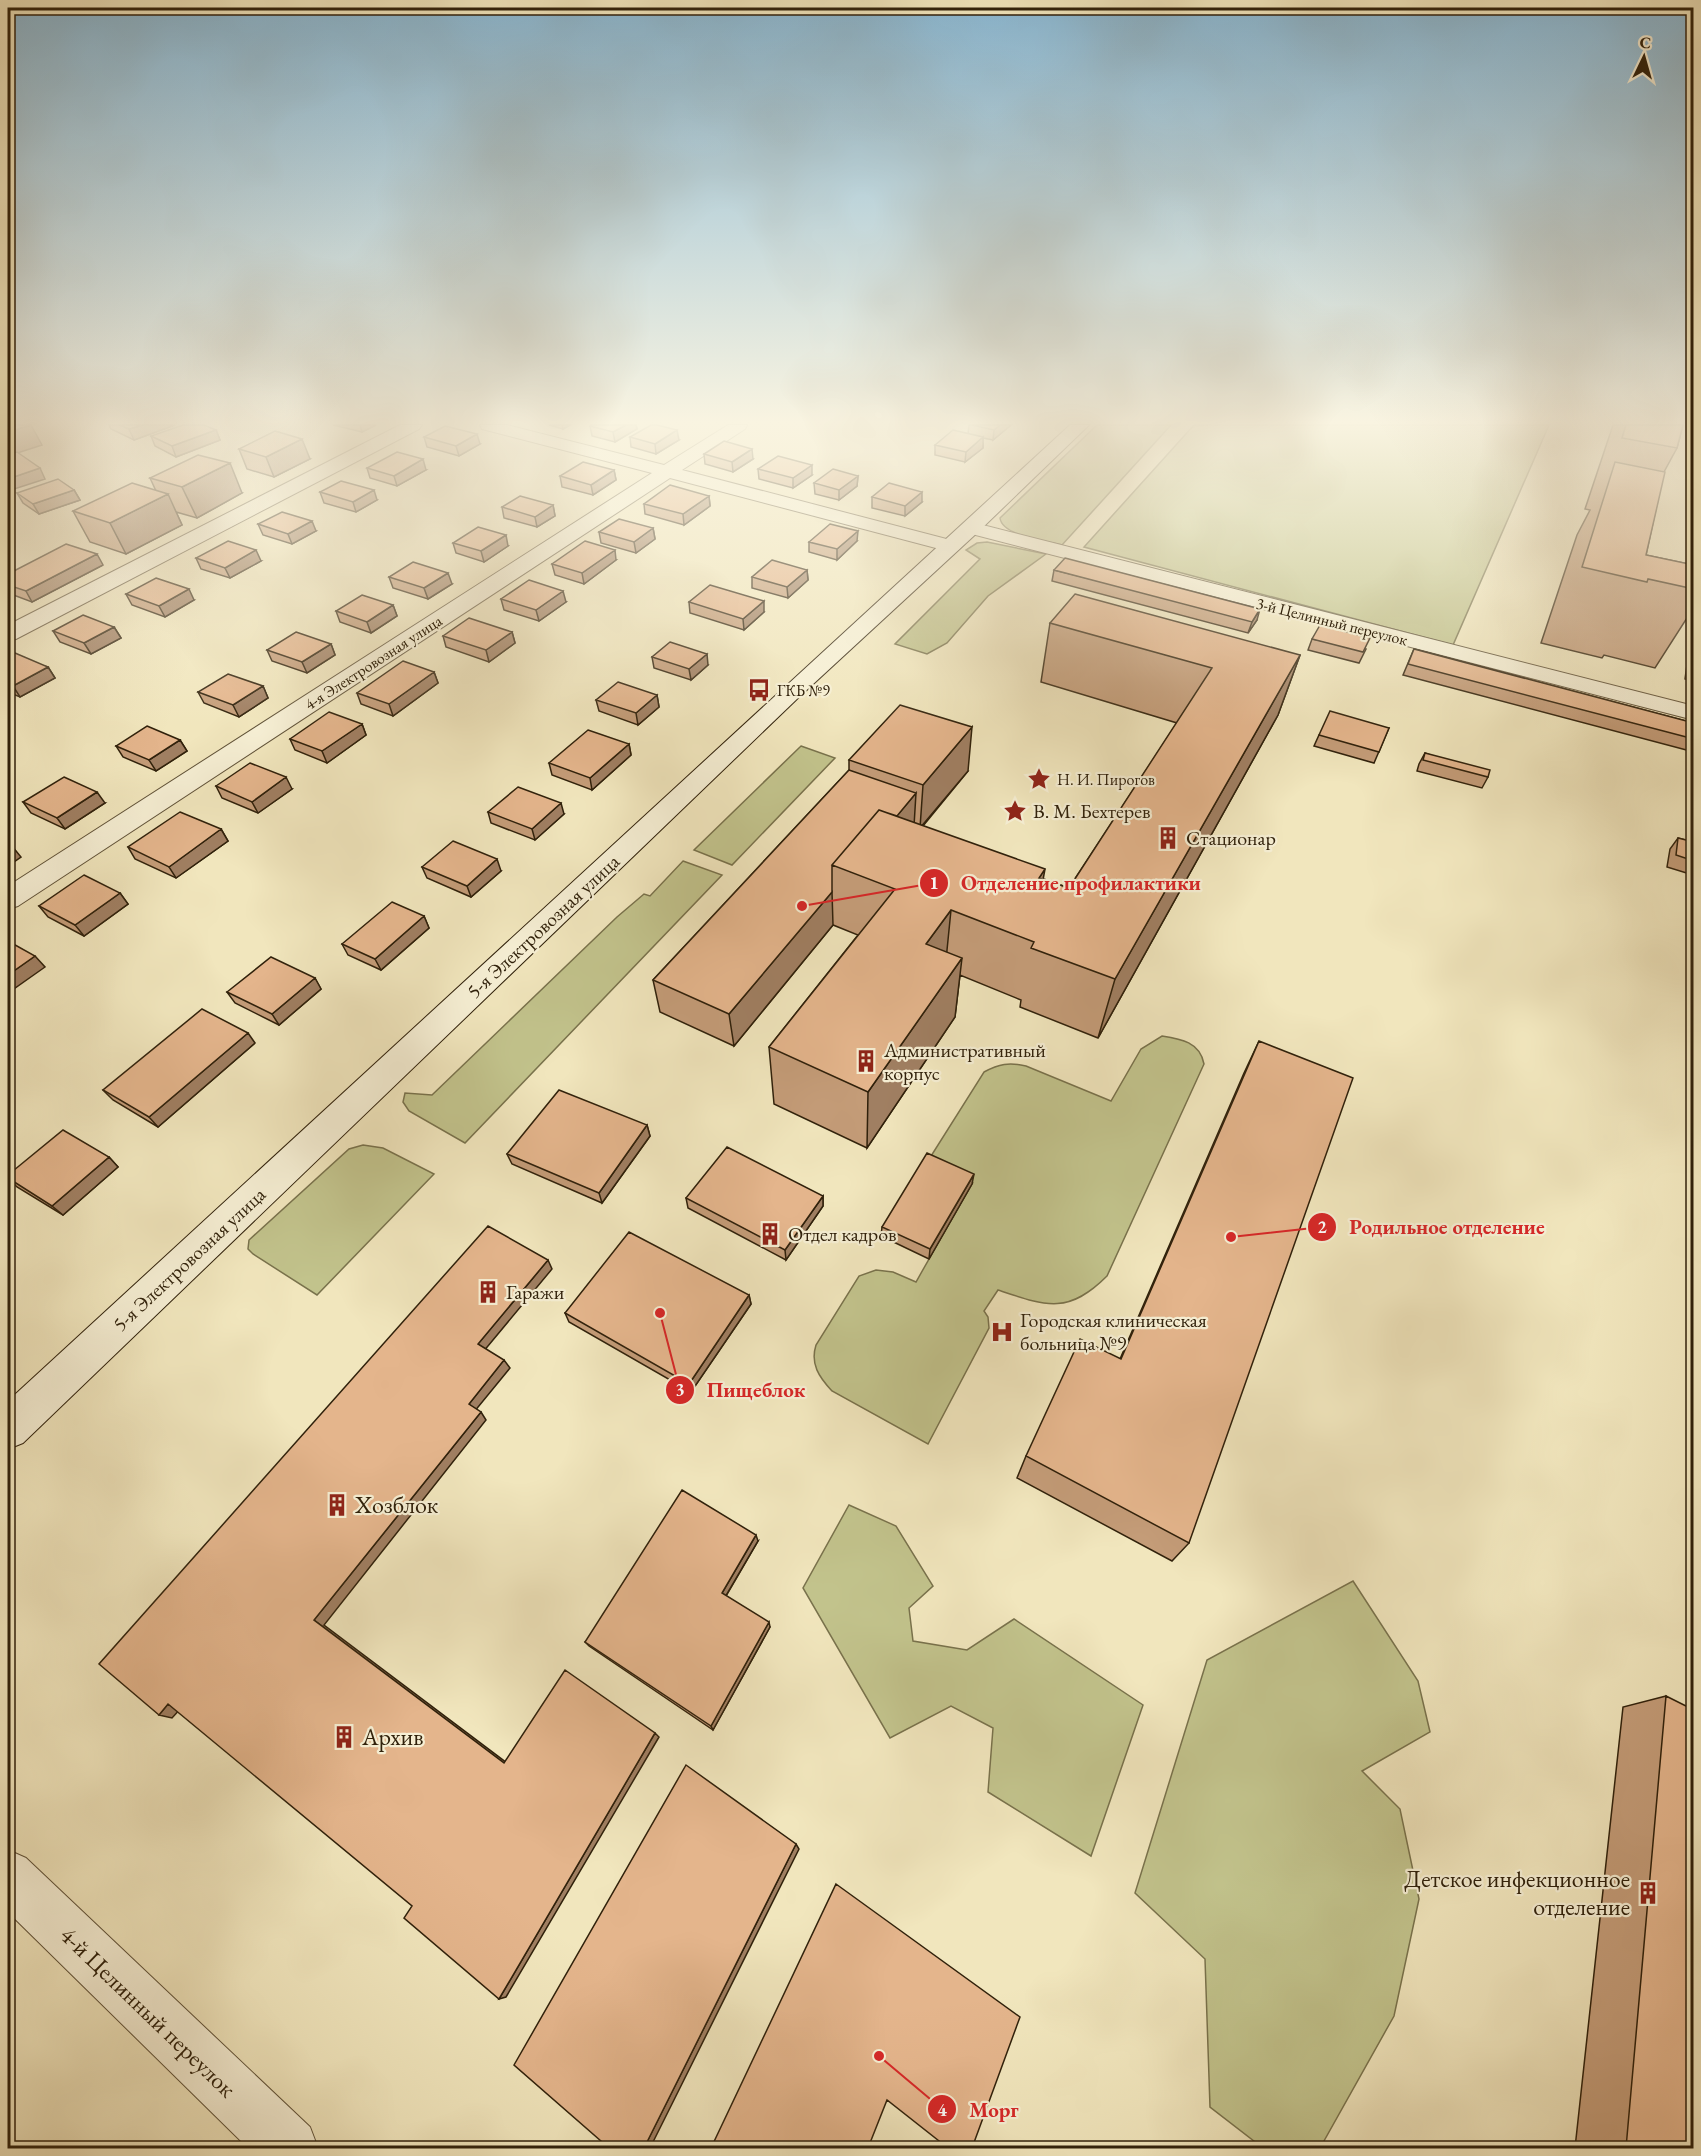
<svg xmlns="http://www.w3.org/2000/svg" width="1701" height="2156" font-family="'EB Garamond',serif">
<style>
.green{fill:#c2c38c;stroke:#79724c;stroke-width:1.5}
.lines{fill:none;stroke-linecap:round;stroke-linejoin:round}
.street-casing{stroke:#605238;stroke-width:2}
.secondary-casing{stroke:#30210b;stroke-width:2}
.street{fill:#f6efd4;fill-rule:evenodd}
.secondary{fill:#f6efd4;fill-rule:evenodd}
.wall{fill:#c49c78;stroke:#30210b;stroke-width:1.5}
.shaded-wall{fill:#a07f62;stroke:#30210b;stroke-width:1.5}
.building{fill:#e4b58c;stroke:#30210b;stroke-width:1.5}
.labels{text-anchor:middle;stroke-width:4.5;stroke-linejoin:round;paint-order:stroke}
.far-street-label{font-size:16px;fill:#30210b;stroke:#f6efd4}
.far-poi-label{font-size:16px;fill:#30210b;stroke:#f6efd4;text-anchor:start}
.poi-label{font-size:20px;fill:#30210b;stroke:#f6efd4;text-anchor:start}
.street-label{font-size:20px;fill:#30210b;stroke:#f6efd4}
.near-poi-label{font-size:24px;fill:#30210b;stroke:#f6efd4;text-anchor:start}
.near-street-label{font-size:24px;fill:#30210b;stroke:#f6efd4}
.leader{fill:none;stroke:#d62828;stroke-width:2}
.callout-dot{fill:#d62828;stroke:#f6efd4;stroke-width:2}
.mark-label{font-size:18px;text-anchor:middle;font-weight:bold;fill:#fff}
.callout-label{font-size:21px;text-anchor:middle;font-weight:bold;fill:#d62828;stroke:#f6efd4;stroke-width:4.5;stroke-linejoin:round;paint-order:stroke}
</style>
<rect width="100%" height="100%" fill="#f1e6bd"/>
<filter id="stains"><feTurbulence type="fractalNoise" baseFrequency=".00333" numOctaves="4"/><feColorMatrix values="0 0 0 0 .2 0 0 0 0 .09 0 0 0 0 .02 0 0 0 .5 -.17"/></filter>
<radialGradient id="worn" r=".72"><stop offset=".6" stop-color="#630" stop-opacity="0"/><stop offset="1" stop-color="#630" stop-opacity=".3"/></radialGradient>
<path class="green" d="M1097 425H1171L1062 545C1047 541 1002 536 1000 518Z
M1194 425H1549L1453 645 1084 547Z
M987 542 1046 554 988 596 947 643 927 654 895 644 980 559 966 550 977 543Z
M801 746 835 758 732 865 694 850Z
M683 861 722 875 465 1143 409 1111 403 1102 405 1093 432 1095 617 917 644 894 650 896Z
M1162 1036C1181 1039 1200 1042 1204 1064L1107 1276C1068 1315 1046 1306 998 1290L984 1311 988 1317 989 1328 928 1444 832 1391C819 1377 810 1364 816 1345L859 1276 876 1270 893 1272 916 1282 929 1259 926 1164 984 1072C999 1064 1009 1062 1026 1066L1111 1101 1141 1049Z
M363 1145 383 1148 434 1174 317 1295 253 1254 248 1249 249 1240 349 1149Z
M849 1505 896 1526 933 1586 909 1608 913 1641 967 1650 1014 1619 1143 1705 1091 1856 988 1792 993 1728 951 1706 890 1738 803 1588Z
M1353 1581 1418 1681 1430 1732 1362 1771 1400 1809 1419 1899 1394 2016 1320 2148H1263L1210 2107 1205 1959 1135 1893 1207 1660Z"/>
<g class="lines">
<g class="street-casing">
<path id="street" d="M400 425H422L419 429 16 639 8 641V625Z
M480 425H507L664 465 728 425H747L745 429 682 470 958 542 961 546 958 550 951 552 670 478 18 906 8 909V886L652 473 482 429Z
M971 522 1694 706V720L964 532 961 528 964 524Z
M8 1850 26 1858 310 2127 318 2148H248L8 1912Z"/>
</g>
<g class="secondary-casing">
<path id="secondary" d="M1070 425H1089L978 532 798 698 23 1443 8 1449V1401Z"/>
</g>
<use href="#street" class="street"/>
<use href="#secondary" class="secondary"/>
</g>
<path class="wall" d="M109 425H175L134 440 111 429Z
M333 425H376L362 432Z
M549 425H570L563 429Z
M591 425H636L637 429 615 442 592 436 590 426Z
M969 425H1011L993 440 983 438V448L965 462 935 455V445L968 434Z
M1613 425H1683L1677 448 1664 472 1646 555 1694 565V607L1655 668 1604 655 1602 658 1541 643 1577 535 1590 510 1585 509Z
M216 430 220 440 176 457 155 446 151 436Z
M424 437 480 444 459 456 427 447Z
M630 437 679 440 656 454 631 447Z
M239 449 310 459 274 477 247 469Z
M704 454 753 459 733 472 705 464Z
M367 468 426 470 397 486 370 478Z
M758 469 812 475 793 488 759 479Z
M614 470 616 480 593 495 562 487 560 476Z
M858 476 857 486 839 500 815 494 814 483Z
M150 478 242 493 197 518 176 512 182 525 126 554 90 542 73 511 156 491Z
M74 490 80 500 39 514 23 503 17 493Z
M320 492 377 500 356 512 324 503Z
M709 496 710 506 684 525 645 514 644 504Z
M872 497 922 502 905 516 872 508Z
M553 505 555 516 537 527 504 518 502 507Z
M258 524 316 531 292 544 263 535Z
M653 528 655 539 636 553 601 543 599 532Z
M857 541 837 560 809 552V542Z
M453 543 508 546 484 562 456 553Z
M196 558 261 561 230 578 201 569Z
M616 560 584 584 555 575 552 564Z
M103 565 32 602 8 593V574Z
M807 570 808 580 788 598 752 588V577Z
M1054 570 1257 620 1248 633 1052 581Z
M389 577 452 584 428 599 393 588Z
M126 594 194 600 165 617 132 605Z
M501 599 566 602 539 621 504 610Z
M689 602 764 612 744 630 690 613Z
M393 605 397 616 371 633 340 622 336 611Z
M1050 623 1300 655 1278 715 1098 1038 1020 1007 1021 1000 960 975 955 1017 867 1148 774 1104 769 1047 858 935 833 925 734 1046 660 1012 653 980 849 770V760L968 771 923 826 1044 879 1069 888 1177 723 1041 682Z
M114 627 121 638 91 654 60 642 53 631Z
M512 632 515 643 489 662 446 647 443 636Z
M1312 639 1366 649 1359 663 1308 650Z
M331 644 335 655 307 673 272 661 267 650Z
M1694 645V681L1685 679 1689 651Z
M1414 649 1694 723V752L1403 675Z
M8 657 48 667 55 678 20 697 8 692Z
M652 657 708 665 691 680 654 668Z
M434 672 438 683 393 716 361 704 357 693Z
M263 686 268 698 239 717 204 703 198 692Z
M657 695 659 707 638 725 599 711 596 700Z
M362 724 366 735 327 763 295 750 290 739Z
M1389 728 1374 763 1314 746 1319 735Z
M180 740 187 751 156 771 123 757 116 746Z
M629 744 631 755 592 790 552 775 549 763Z
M1425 753 1488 777 1482 788 1417 771 1419 764Z
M216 786 292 789 258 813 222 798Z
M23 802 105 803 65 829 31 813Z
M488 812 564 814 535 840 491 823Z
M221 829 228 841 176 878 135 859 128 847Z
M1678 838 1694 842 1693 875 1667 867 1670 849Z
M422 867 501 871 471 897 427 878Z
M120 893 128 904 84 936 48 917 39 906Z
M424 916 429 928 381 970 348 955 342 944Z
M315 978 321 989 279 1025 235 1003 227 992Z
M1259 1041 1189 1543 1172 1561 1017 1478 1026 1456 1120 1359 1244 1073Z
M255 1043 158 1127 113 1100 103 1090Z
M647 1125 650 1136 602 1203 512 1164 507 1154Z
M109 1157 118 1167 63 1215 17 1187 8 1178Z
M972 1184 929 1259 881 1236 882 1227Z
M823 1196V1206L786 1260 688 1208 686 1198Z
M749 1295 751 1304 691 1392 569 1322 565 1313Z
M758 1541 726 1596 770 1627 713 1730 589 1646 585 1642Z
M1666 1696 1694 2148H1575L1623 1707Z"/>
<path class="shaded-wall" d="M31 425 42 445 8 456V432Z
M143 425H175L134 440 129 429Z
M360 425H376L362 432Z
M562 425H570L563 429Z
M626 425H636L637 429 615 442 613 432Z
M1000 425H1011L993 440 994 430Z
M216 430 220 440 176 457 172 446Z
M677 430 679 440 656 454 655 444Z
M477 434 480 444 459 456 456 446Z
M983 437V448L965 462 966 452Z
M302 439 310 459 274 477 266 457Z
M752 449 753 459 733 472 732 462Z
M423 459 426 470 397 486 394 476Z
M230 463 242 493 197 518 182 487Z
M812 465V475L793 488V478Z
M40 468 45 479 8 491V479Z
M614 470 616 480 593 495 591 485Z
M858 476 857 486 839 500V490Z
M74 490 80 500 39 514 33 504Z
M374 490 377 500 356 512 353 502Z
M922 492V502L905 516V506Z
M168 494 182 525 126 554 110 523Z
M709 496 710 506 684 525 683 514Z
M553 505 555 516 537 527 535 517Z
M312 521 316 531 292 544 288 534Z
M653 528 655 539 636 553 634 542Z
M858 531 857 541 837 560V549Z
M506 535 508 546 484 562 481 551Z
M256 550 261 561 230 578 225 568Z
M615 550 616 560 584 584 582 573Z
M97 554 103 565 32 602 26 591Z
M807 570 808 580 788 598 787 587Z
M448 573 452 584 428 599 424 588Z
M189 589 194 600 165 617 159 606Z
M563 591 566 602 539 621 536 610Z
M764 601V612L744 630 743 619Z
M393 605 397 616 371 633 367 622Z
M1260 609 1257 620 1248 633 1252 622Z
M114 627 121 638 91 654 84 643Z
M512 632 515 643 489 662 486 650Z
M331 644 335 655 307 673 302 662Z
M707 654 708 665 691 680 689 669Z
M1300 655 1278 715 1098 1038 1115 979Z
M48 667 55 678 20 697 13 686Z
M434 672 438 683 393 716 389 704Z
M263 686 268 698 239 717 233 705Z
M657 695 659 707 638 725 636 713Z
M362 724 366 735 327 763 322 751Z
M972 727 968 771 920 828 923 785Z
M180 740 187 751 156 771 149 760Z
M629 744 631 755 592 790 590 778Z
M286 777 292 789 258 813 252 802Z
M97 792 105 803 65 829 57 818Z
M916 793 914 826 850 872Z
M561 803 564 814 535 840 532 829Z
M221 829 228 841 176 878 169 867Z
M12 846 21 857 8 866V849Z
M497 859 501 871 471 897 467 886Z
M1045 869 1034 929 1039 878Z
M832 892 833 925 734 1046 729 1014Z
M120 893 128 904 84 936 75 925Z
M951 910 945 970 926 944Z
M424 916 429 928 381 970 375 959Z
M35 956 45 967 8 993V975Z
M962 958 955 1017 867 1148 868 1092Z
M315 978 321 989 279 1025 272 1014Z
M248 1033 255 1043 158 1127 149 1117Z
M647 1125 650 1136 602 1203 599 1193Z
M109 1157 118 1167 63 1215 52 1206Z
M974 1174 972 1184 929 1259 930 1249Z
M823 1196V1206L786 1260 785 1250Z
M548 1260 552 1269 483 1352 478 1344Z
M749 1295 751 1304 691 1392 689 1384Z
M504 1360 510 1368 474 1412 469 1404Z
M481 1412 486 1420 324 1625 511 1766 504 1763 314 1620Z
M756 1535 758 1541 724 1599 722 1593Z
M769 1622 770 1627 713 1730 711 1726Z
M168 1704 181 1708 172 1718 159 1715Z
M655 1733 659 1737 506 1997 499 1999Z
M796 1844 799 1849 650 2148H644Z"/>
<path class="building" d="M8 425H31L8 432Z
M119 425H143L129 429Z
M183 425H204L216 430 172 446 151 436Z
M591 425H626L613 432 590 426Z
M651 425H657L677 430 655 444 630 437Z
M972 425H1000L994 430Z
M1626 425H1683L1677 448 1622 438Z
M445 426 477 434 456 446 424 437Z
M953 430 983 437 966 452 935 445Z
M275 431 302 439 266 457 239 449Z
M724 441 752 449 732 462 704 454Z
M17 452 40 468 8 479V455Z
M397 452 423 459 394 476 367 468Z
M198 455 230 463 182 487 150 478Z
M778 456 812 465 793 478 758 469Z
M583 462 614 470 591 485 560 476Z
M1615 462 1665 472 1646 555 1694 565V589L1648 579 1647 582 1582 567Z
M833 469 858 476 839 490 814 483Z
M58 479 74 490 33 504 17 493Z
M341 481 374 490 353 502 320 492Z
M132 483 168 494 110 523 73 511Z
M889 483 922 492 905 506 872 497Z
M670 485 709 496 683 514 644 504Z
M520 496 553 505 535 517 502 507Z
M282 512 312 521 288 534 258 524Z
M619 519 653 528 634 542 599 532Z
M830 524 858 531 837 549 809 542Z
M478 527 506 535 481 551 453 543Z
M228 541 256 550 225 568 196 558Z
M585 541 615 550 582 573 552 564Z
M66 544 97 554 26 591 8 585V574Z
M1065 558 1260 609 1252 622 1054 570Z
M772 560 807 570 787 587 752 577Z
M413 562 448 573 424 588 389 577Z
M156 578 189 589 159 606 126 594Z
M529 580 563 591 536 610 501 599Z
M710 585 764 601 743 619 689 602Z
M1075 594 1300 655 1115 979 1031 948 1034 942 951 910 926 944 962 958 868 1092 769 1047 895 889 832 865 879 810 1045 869 1039 878 1069 888 1212 668 1050 623Z
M362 595 393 605 367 622 336 611Z
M83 615 114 627 84 643 53 631Z
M469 618 512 632 486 650 443 636Z
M1320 625 1370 638 1363 652 1312 639Z
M296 632 331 644 302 662 267 650Z
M670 642 707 654 689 669 652 657Z
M1414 649 1694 723V739L1408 664Z
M15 653 48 667 13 686 8 684V657Z
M403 661 434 672 389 704 357 693Z
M228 674 263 686 233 705 198 692Z
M618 682 657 695 636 713 596 700Z
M900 705 972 727 923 785 849 760Z
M1330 711 1389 728 1379 752 1319 735Z
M329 712 362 724 322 751 290 739Z
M147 726 180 740 149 760 116 746Z
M588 730 629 744 590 778 549 763Z
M1425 753 1490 770 1488 777 1423 760Z
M250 763 286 777 252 802 216 786Z
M849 770 916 793 897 816 879 810 832 865V892L729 1014 653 980Z
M64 777 97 792 57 818 23 802Z
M518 787 561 803 532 829 488 812Z
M180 812 221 829 169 867 128 847Z
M1678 838 1694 842V861L1676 855Z
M453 841 497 859 467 886 422 867Z
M8 844 12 846 8 849Z
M84 875 120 893 75 925 39 906Z
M392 902 424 916 375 959 342 944Z
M8 941 35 956 8 975Z
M271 957 315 978 272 1014 227 992Z
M202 1009 248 1033 149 1117 103 1090Z
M1259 1041 1353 1078 1189 1543 1026 1456 1080 1339 1121 1359Z
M559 1090 647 1125 599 1193 507 1154Z
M63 1130 109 1157 52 1206 8 1178V1175Z
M727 1147 823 1196 785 1250 686 1198Z
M927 1153 974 1174 930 1249 882 1227Z
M488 1226 548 1260 478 1344 504 1360 469 1404 481 1412 314 1620 504 1763 565 1670 655 1733 499 1999 404 1918 412 1906 168 1704 159 1715 99 1664Z
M629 1232 749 1295 689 1384 565 1313Z
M682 1490 756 1535 722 1593 769 1622 711 1726 585 1642Z
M1666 1696 1694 1710V2148H1626Z
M686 1765 796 1844 644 2148H609L514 2065Z
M836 1884 1020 2017 972 2148H948L887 2100 868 2148H711Z"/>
<linearGradient id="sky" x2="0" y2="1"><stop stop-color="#89b8d4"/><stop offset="0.58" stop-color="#f9f4e1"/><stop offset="1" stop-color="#f9f4e1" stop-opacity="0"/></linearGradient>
<rect width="1701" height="727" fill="url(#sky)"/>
<defs>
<g id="bus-bare" transform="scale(1.8)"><path d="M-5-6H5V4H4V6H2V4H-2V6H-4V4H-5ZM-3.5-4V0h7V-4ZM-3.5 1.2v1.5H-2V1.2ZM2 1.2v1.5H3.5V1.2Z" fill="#8f2418" stroke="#f6efd4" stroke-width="2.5" paint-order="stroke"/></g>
<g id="sight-bare" transform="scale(1.8)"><path d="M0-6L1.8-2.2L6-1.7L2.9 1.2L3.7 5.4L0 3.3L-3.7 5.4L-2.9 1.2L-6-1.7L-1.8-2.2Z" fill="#8f2418" stroke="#f6efd4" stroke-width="2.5" paint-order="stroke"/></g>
<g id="building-bare" transform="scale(1.8)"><path d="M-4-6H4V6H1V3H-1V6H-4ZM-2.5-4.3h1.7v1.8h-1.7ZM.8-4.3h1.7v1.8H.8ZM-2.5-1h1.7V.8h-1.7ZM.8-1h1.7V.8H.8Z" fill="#8f2418" stroke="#f6efd4" stroke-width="2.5" paint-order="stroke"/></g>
<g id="hospital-bare" transform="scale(1.8)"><path d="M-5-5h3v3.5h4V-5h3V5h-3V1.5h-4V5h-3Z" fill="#8f2418" stroke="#f6efd4" stroke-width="2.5" paint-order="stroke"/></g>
</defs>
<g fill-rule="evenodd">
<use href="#bus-bare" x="759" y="690"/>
<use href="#sight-bare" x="1039" y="779"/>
<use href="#sight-bare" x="1015" y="811"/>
<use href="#building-bare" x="1168" y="838"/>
<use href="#building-bare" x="866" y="1061"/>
<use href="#building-bare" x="770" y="1234"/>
<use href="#building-bare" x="488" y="1292"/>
<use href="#hospital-bare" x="1002" y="1332"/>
<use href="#building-bare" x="337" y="1505"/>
<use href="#building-bare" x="344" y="1737"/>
<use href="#building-bare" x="1648" y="1893"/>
</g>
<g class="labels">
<g class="far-street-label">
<text transform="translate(1332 621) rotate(14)" y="6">3-й Целинный переулок</text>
<text transform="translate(373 662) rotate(-33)" y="6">4-я Электровозная улица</text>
</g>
<g class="far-poi-label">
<text x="777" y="696">ГКБ №9</text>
<text x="1057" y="785">Н. И. Пирогов</text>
</g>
<g class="poi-label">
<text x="1033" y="818">В. М. Бехтерев</text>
<text x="1186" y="845">Стационар</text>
<text x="884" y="1057">Административный<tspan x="884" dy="23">корпус</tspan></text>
<text x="788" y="1241">Отдел кадров</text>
<text x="506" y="1299">Гаражи</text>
<text x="1020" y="1327">Городская клиническая<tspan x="1020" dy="23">больница №9</tspan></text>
</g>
<g class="street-label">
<text transform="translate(543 926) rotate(-43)" y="7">5-я Электровозная улица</text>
<text transform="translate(189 1259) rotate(-43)" y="7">5-я Электровозная улица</text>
</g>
<g class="near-poi-label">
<text x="355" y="1513">Хозблок</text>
<text x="362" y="1745">Архив</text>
<text x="1630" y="1887" text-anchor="end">Детское инфекционное<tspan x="1630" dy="28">отделение</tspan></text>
</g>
<g class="near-street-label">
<text transform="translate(148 2012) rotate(44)" y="8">4-й Целинный переулок</text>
</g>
</g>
<path class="leader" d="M802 906L934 883M1231 1237L1322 1227M660 1313L680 1390M879 2056L942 2109"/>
<g class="callout-dot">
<circle cx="802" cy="906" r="6"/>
<circle cx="1231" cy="1237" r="6"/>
<circle cx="660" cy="1313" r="6"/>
<circle cx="879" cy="2056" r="6"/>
<circle cx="934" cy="883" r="15"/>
<circle cx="1322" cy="1227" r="15"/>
<circle cx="680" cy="1390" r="15"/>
<circle cx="942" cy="2109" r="15"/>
</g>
<g class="mark-label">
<text x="934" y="889">1</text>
<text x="1322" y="1233">2</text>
<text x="680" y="1396">3</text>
<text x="942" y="2116">4</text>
</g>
<g class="callout-label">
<text x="1081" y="890">Отделение профилактики</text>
<text x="1447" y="1234">Родильное отделение</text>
<text x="756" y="1397">Пищеблок</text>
<text x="994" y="2117">Морг</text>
</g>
<rect width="1701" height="2156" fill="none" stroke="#f1e6bd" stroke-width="30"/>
<rect x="9" y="9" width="1683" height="2138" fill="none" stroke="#30210b" stroke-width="3"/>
<rect x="15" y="15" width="1671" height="2126" fill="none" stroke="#30210b" stroke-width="1.5"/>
<g transform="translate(1644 57) rotate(5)" stroke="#f6efd4" stroke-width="4.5" paint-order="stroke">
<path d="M0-4.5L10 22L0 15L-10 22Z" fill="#30210b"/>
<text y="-9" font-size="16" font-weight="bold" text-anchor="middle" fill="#30210b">С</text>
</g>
<rect width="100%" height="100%" filter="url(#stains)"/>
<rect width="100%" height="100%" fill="url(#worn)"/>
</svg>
